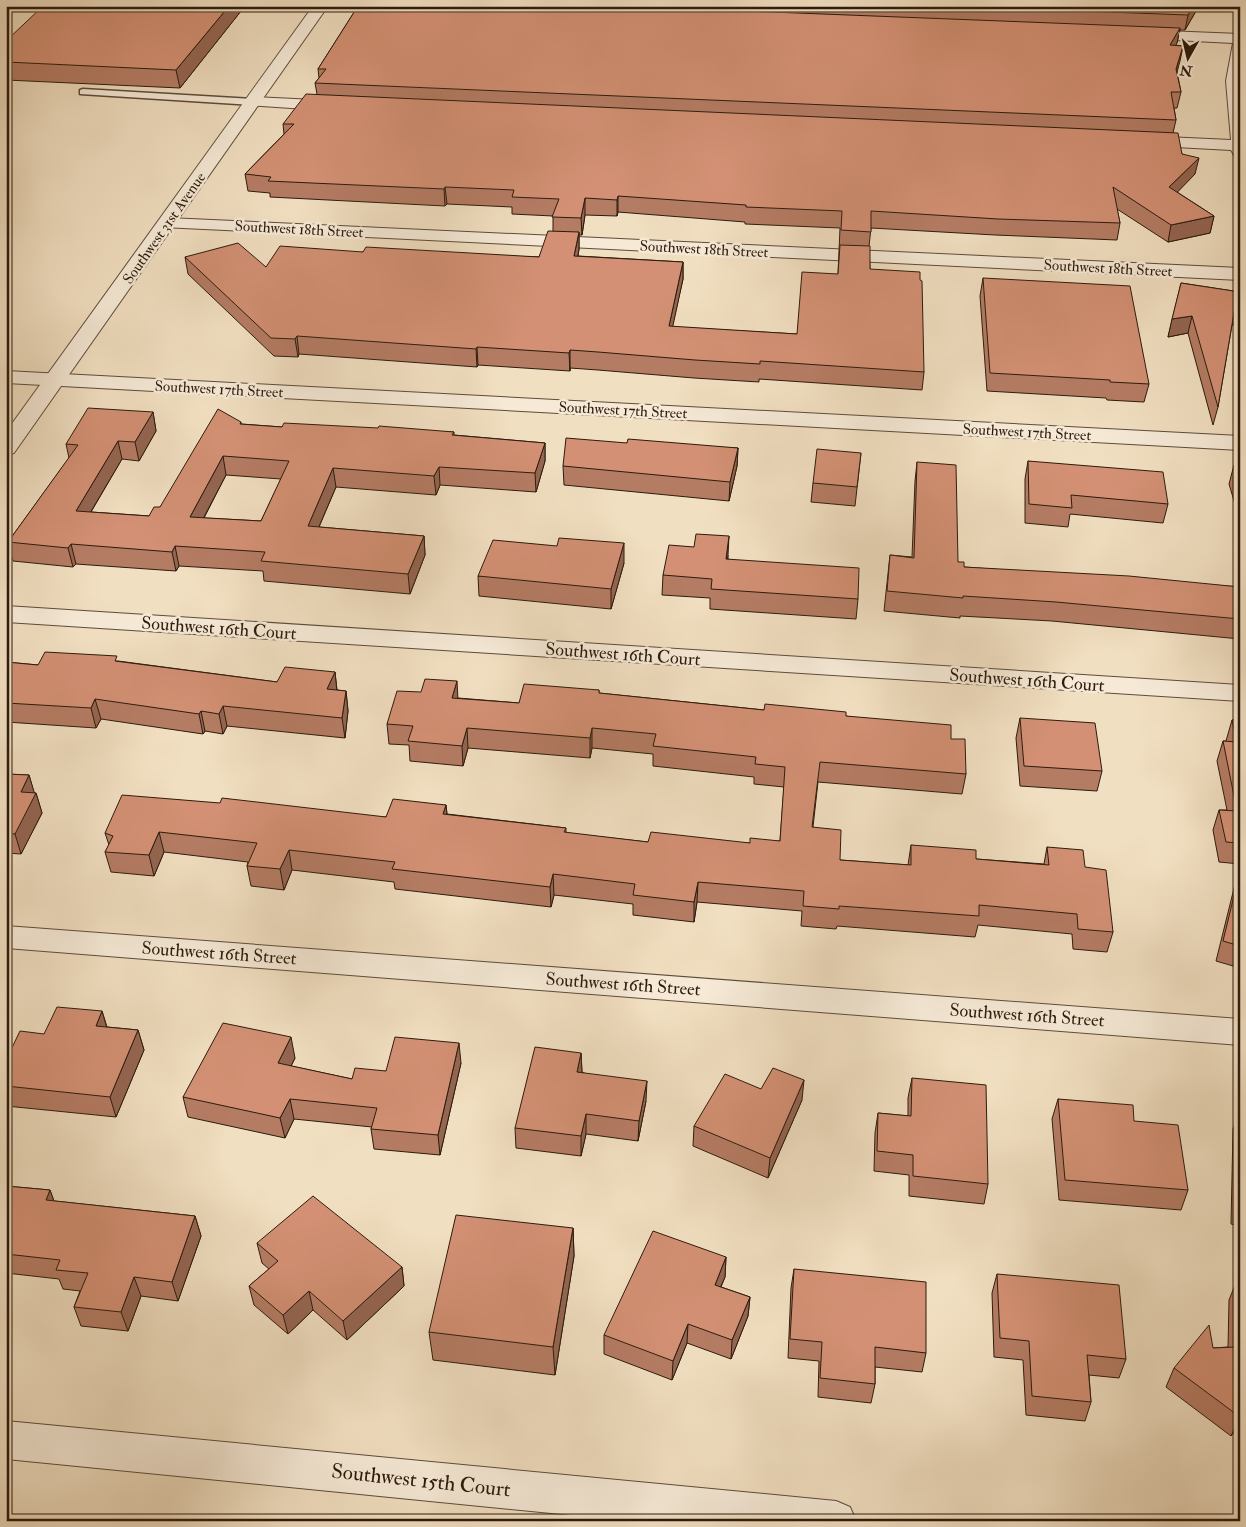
<svg xmlns="http://www.w3.org/2000/svg" width="1246" height="1527" font-family="'IM FELL Double Pica',serif">
<style>
.lines{fill:none;stroke-linecap:round;stroke-linejoin:round}
.service-casing{stroke:#5d4c3a;stroke-width:3}
.minor-casing{stroke:#5d4c3a;stroke-width:2}
.tertiary-casing{stroke:#5d4c3a;stroke-width:2}
.service{fill:#f6ead7;fill-rule:evenodd}
.minor{fill:#f6ead7;fill-rule:evenodd}
.tertiary{fill:#f6ead7;fill-rule:evenodd}
.wall{fill:#b57c64;stroke:#2c1b0d;fill-rule:evenodd}
.shaded-wall{fill:#946551;stroke:#2c1b0d}
.building{fill:#d39074;stroke:#2c1b0d;fill-rule:evenodd}
.labels{text-anchor:middle;stroke-width:5;stroke-linejoin:round;paint-order:stroke}
.far-street-label{font-size:15px;fill:#2c1b0d;stroke:#f6ead7}
.street-label{font-size:18px;fill:#2c1b0d;stroke:#f6ead7}
.near-street-label{font-size:21px;fill:#2c1b0d;stroke:#f6ead7}
</style>
<rect width="100%" height="100%" fill="#f1dfc1"/>
<filter id="stains"><feTurbulence type="fractalNoise" baseFrequency=".004" numOctaves="4"/><feColorMatrix values="0 0 0 0 .2 0 0 0 0 .09 0 0 0 0 .02 0 0 0 .5 -.17"/></filter>
<radialGradient id="worn" r=".72"><stop offset=".6" stop-color="#630" stop-opacity="0"/><stop offset="1" stop-color="#630" stop-opacity=".3"/></radialGradient>
<g class="lines">
<g class="service-casing">
<path id="service" d="M83 89 253 99 258 102 253 105 80 94V90Z"/>
</g>
<g class="minor-casing">
<path id="minor" d="M1141 30 1240 34V156L1234 155 1231 150 1138 145 1136 141 1138 137 1144 136 1231 140 1226 81 1233 43 1136 38 1133 35 1136 32Z
M253 97 336 101 342 103 344 106 342 109 336 111 247 105 245 102 247 99Z
M168 218 1240 268V280L162 227 159 223 162 219Z
M6 371 1240 436V450L6 383Z
M6 606 1240 685V701L6 622Z
M6 926 1240 1019V1045L6 948Z
M6 1421 836 1501 850 1507 856 1521H632L6 1459Z"/>
</g>
<g class="tertiary-casing">
<path id="tertiary" d="M313 6H328L14 453 6 455V432Z"/>
</g>
<use href="#service" class="service"/>
<use href="#minor" class="minor"/>
<use href="#tertiary" class="tertiary"/>
</g>
<path class="wall" d="M245 6 180 88 6 80V41Z
M358 6H1199L1185 30H1180L1177 43 1175 45 1183 46 1177 72 1181 92 1177 108H1174L1176 120 1173 133 1182 154 1195 174 1177 192 1214 216 1210 233 1168 242 1117 209 1120 223 1117 240 995 235 871 228 869 246 870 269 924 372 922 390 759 379V382L694 378 598 370 570 368V371L478 365 477 367 299 354 298 357 274 356 188 274 185 257 266 267 363 252 539 257 553 231V216L512 214V207L447 204 445 206 270 197V193L248 191 245 174 284 134 283 124 317 94 315 83 319 78 318 69ZM618 212 745 222V224L840 228 838 274 797 334 672 327 683 279V262L578 256 579 249V235H582L585 215 617 216Z
M983 278 1149 384 1144 402 1107 400 1106 398 987 391 980 296Z
M1181 283 1240 292V323L1232 325 1218 407 1213 425 1188 333 1168 337Z
M153 412 156 431 139 461 122 459 91 512 149 516 160 507 241 422V424L282 427 454 432V435L545 443V461L536 492 440 485 436 495 336 487 319 527 424 536 425 555 410 594 264 581 263 571 179 566 176 571 76 564 73 567 13 561 8 542 69 458 66 444ZM226 475 281 479 261 521 204 518Z
M627 443 738 448 737 466 729 501 564 485 563 466Z
M861 453 855 506 811 502 813 483Z
M1028 461 1168 504 1163 523 1070 514 1068 527 1025 523V479Z
M917 462 958 562 964 567 1240 587V639L1052 621 960 616V618L884 611 890 555 912 557 915 481Z
M1234 465 1240 466V521L1229 484Z
M728 555V559L858 599 856 619 710 609V598L662 595 663 575Z
M624 563 611 609 479 596 478 576Z
M118 661 277 682 335 672 337 690 346 691 348 711 345 738 227 726 223 734 205 731 203 734 101 719 96 728 6 722V662L38 665Z
M599 690V693L764 710 846 716 951 739 966 774 962 794 818 782 813 827 840 860 908 865 911 845 976 859 1044 864 1047 847 1085 867 1113 932 1107 952 1073 949 1072 934 978 925 975 937 837 926 836 929 801 926 802 911 697 902 694 922 633 915V904L554 895 551 907 395 889 394 882 292 870 284 890 251 886 247 866 248 862 164 852 154 876 111 872 105 852 109 845 105 833 386 817 446 805 447 814 566 828V833L648 842 750 843 780 841 784 787 754 784V777L653 766V754L592 748 590 758 468 748 463 766 410 761 409 745 389 744 387 724 458 698 519 703Z
M1020 718 1102 771 1097 791 1020 786 1016 738Z
M1232 720H1240V968L1216 961 1240 864 1219 862 1213 830 1219 810H1227L1217 761 1223 741H1226Z
M6 774 29 775 34 793H36L42 813 21 854 6 853Z
M102 1011 107 1027 138 1030 144 1050 116 1117 6 1106V1060L44 1034Z
M581 1053 582 1072 646 1101 638 1141 586 1134 581 1156 516 1148 515 1128Z
M295 1058 291 1066 352 1079 386 1071 461 1063 440 1155 374 1149 371 1129 372 1127 294 1119 285 1138 188 1117 183 1097Z
M912 1078 988 1184 984 1204 909 1196V1175L874 1171 875 1133 878 1113 908 1116V1098Z
M761 1089 802 1100 768 1178 693 1146 694 1126Z
M1058 1099 1134 1121 1188 1190 1181 1210 1059 1200 1052 1119Z
M1240 1111V1226L1231 1224 1233 1129Z
M6 1186 50 1190 54 1201 195 1216 201 1236 178 1301 141 1296 128 1331 81 1326 74 1307 80 1291 63 1289 59 1279 6 1273Z
M573 1228 574 1256 555 1375 433 1360 429 1332Z
M257 1243 402 1267 404 1286 347 1340 313 1310 288 1334 254 1305 249 1286 269 1269 262 1263Z
M726 1257 725 1277 721 1287 750 1297 748 1316 731 1359 687 1343 672 1380 604 1354V1335Z
M794 1269 926 1353 922 1372 875 1367V1384L871 1403 818 1397 819 1361 788 1358 791 1288Z
M997 1274 1126 1359 1119 1378 1089 1375 1091 1402 1085 1421 1026 1415 1023 1360 994 1357 992 1293Z
M1237 1280 1240 1282V1424L1231 1436 1166 1387 1174 1368 1213 1348 1228 1347 1229 1300Z"/>
<path class="shaded-wall" d="M229 6H245L180 88 176 70Z
M1193 6H1199L1185 30 1188 15Z
M1180 28 1177 43 1167 60 1170 45Z
M1183 46 1180 61 1173 85 1176 69Z
M1199 158 1195 174 1166 204 1169 187Z
M445 187 447 204 445 206 444 189Z
M618 196V212L617 216V200Z
M585 198V215L582 235 581 218Z
M1214 216 1210 233 1168 242 1171 225Z
M579 232V249L575 273 574 256Z
M683 262V279L669 344V326Z
M1240 306V323L1230 325 1235 307Z
M1192 316 1188 333 1168 337 1172 319Z
M297 336 299 354 298 357 295 339Z
M477 347 478 365 477 367 476 349Z
M570 350V371L569 353Z
M153 412 156 431 139 461 135 442Z
M118 441 122 459 80 530 76 511Z
M545 443V461L536 492 535 473Z
M738 448 737 466 729 501 730 482Z
M223 456 226 475 194 536 190 517Z
M439 467 440 485 436 495 434 476Z
M333 468 336 487 311 545 308 526Z
M424 536 425 555 410 594 408 574Z
M729 536 728 555 725 579 726 559Z
M624 543V563L611 609V589Z
M71 544 76 564 73 567 68 548Z
M175 546 179 566 176 571 172 552Z
M335 672 337 692 327 689Z
M457 681 458 701 452 698Z
M346 691 348 711 345 738 342 718Z
M95 699 101 719 96 728 91 708Z
M223 706 227 726 223 734 219 714Z
M201 711 205 731 203 734 199 714Z
M467 728 468 748 463 766 462 746Z
M592 728V748L590 758V738Z
M29 775 35 795 36 793 42 813 21 854 15 834 21 792Z
M446 805 448 825 443 814Z
M159 832 164 852 154 876 149 855Z
M289 850 292 870 284 890 280 869Z
M553 874 554 895 551 907 550 887Z
M698 882 697 902 694 922V902Z
M102 1011 108 1032 96 1026Z
M138 1030 144 1050 116 1117 110 1097Z
M291 1037 295 1058 282 1084 278 1063Z
M459 1043 461 1063 440 1155 438 1135Z
M581 1053 582 1073 577 1072Z
M804 1080 802 1100 768 1178 770 1158Z
M647 1081 646 1101 638 1141 639 1121Z
M290 1099 294 1119 285 1138 280 1118Z
M586 1114V1134L581 1156V1136Z
M50 1190 57 1210 46 1200Z
M195 1216 201 1236 178 1301 172 1282Z
M573 1228 574 1256 555 1375 553 1347Z
M726 1257 725 1277 713 1304 715 1285Z
M402 1267 404 1286 347 1340 343 1321Z
M134 1277 141 1296 128 1331 121 1312Z
M309 1291 313 1310 288 1334 283 1315Z
M750 1297 748 1316 731 1359 732 1340Z
M688 1324 687 1343 672 1380 673 1361Z
M1240 1417V1424L1231 1436Z"/>
<path class="building" d="M43 6H229L176 70 6 62V41Z
M358 6H618L1180 28 1170 45 1183 46 1176 69 1181 92H1171L1176 120 315 83 326 69H318Z
M946 6H1193L1188 15Z
M306 94 1178 133 1182 154 1199 158 1169 187 1214 216 1171 225 1113 187 1120 223 998 219 871 211V232L841 230 842 211 746 207V205L618 196 617 200 585 198 581 218 552 217 559 199 512 197 514 190 445 187 444 189 268 181 271 177 245 174 294 124H283Z
M548 231 579 232 574 256 683 262 669 326 797 334 802 272 838 274 840 245 870 246V269L920 272V280L922 281 924 372 760 361V364L695 360 598 352 570 350 569 353 477 347 476 349 297 336 295 339 271 338 185 257 238 243 266 267 280 246 363 252 366 247 539 257Z
M983 278 1130 286 1149 384 1110 382V380L990 373Z
M1181 283 1240 292V306L1235 307 1218 407 1192 316 1172 319Z
M88 408 153 412 135 442 118 441 76 511 149 516 154 507H160L218 409 241 422 240 424 282 427 284 423 378 428 379 426 454 432 452 435 545 443 535 473 439 467 434 476 333 468 308 526 424 536 408 574 261 561 265 552 175 546 172 552 71 544 68 548 8 542 78 445 66 444ZM223 456 289 461 261 521 190 517Z
M566 438 627 443 628 439 738 448 730 482 563 466Z
M817 449 861 453 857 487 813 483Z
M1028 461 1163 472 1168 504 1071 495 1072 508 1029 504Z
M917 462 956 465 958 562H964V567L1129 576 1240 587V619L1056 602 963 596V598L887 591 890 555 914 558Z
M1234 465 1240 466V485Z
M696 534 729 536 726 559 859 568 858 599 711 589 712 579 663 575 669 545 694 547Z
M559 538 624 543 611 589 478 576 493 540 557 546Z
M45 652 117 656 115 661 277 682 285 667 335 672 327 689 346 691 342 718 223 706 219 714 201 711 199 714 95 699 91 708 6 703V662L38 665Z
M425 679 457 681 452 698 519 703 524 684 599 690V693L764 710 765 704 846 712V716L951 725V739H965L966 774 820 762 812 827 841 830 840 860 911 865V845L976 850V859L1049 865 1047 847 1083 850 1085 867 1106 870 1113 932 1078 929 1077 914 979 905V916L839 906V909L803 906 804 891 698 882 694 902 633 895 635 884 553 874 550 887 392 869 395 862 289 850 280 869 247 866 257 843 159 832 149 855 105 852 113 836 105 833 122 795 220 803 222 798 386 817 393 799 446 805 443 814 566 828 564 832 648 842 651 832 750 843V838L780 841 785 767 755 764 756 757 653 746 656 734 592 728 590 738 467 728 462 746 408 741 413 726 387 724 397 691 421 692Z
M1020 718 1095 723 1102 771 1024 766Z
M1232 720H1240V843L1226 842 1219 810 1237 811 1223 741 1237 742Z
M6 774 29 775 21 792 36 793 15 834 6 833Z
M1240 871V946L1223 941Z
M57 1007 102 1011 96 1026 138 1030 110 1097 6 1086V1060L20 1031 44 1034Z
M223 1023 291 1037 278 1063 352 1079 355 1068 386 1071 395 1037 459 1043 438 1135 371 1129 377 1108 290 1099 280 1118 183 1097Z
M535 1047 581 1053 577 1072 647 1081 639 1121 586 1114 581 1136 515 1128Z
M773 1068 804 1080 770 1158 694 1126 725 1074 761 1089Z
M912 1078 986 1085 988 1184 913 1176V1155L877 1151 878 1113 911 1116Z
M1058 1099 1133 1105 1134 1121 1178 1125 1188 1190 1065 1180Z
M1240 1165V1204H1239Z
M6 1186 50 1190 46 1200 195 1216 172 1282 134 1277 121 1312 74 1307 88 1273 56 1270 60 1260 6 1254Z
M313 1196 402 1267 343 1321 309 1291 283 1315 249 1286 278 1261 257 1243Z
M456 1215 573 1228 553 1347 429 1332Z
M653 1231 726 1257 715 1285 750 1297 732 1340 688 1324 673 1361 604 1335Z
M794 1269 926 1282V1353L875 1347V1384L820 1378 822 1342 790 1339Z
M997 1274 1119 1285 1126 1359 1087 1355 1091 1402 1032 1396 1029 1341 1000 1338Z
M1237 1280 1240 1282V1417L1174 1368 1209 1325 1213 1348 1236 1347Z"/>
<g class="labels">
<g class="far-street-label">
<text transform="translate(164 228) rotate(-55)" y="5">Southwest 31st Avenue</text>
<text transform="translate(299 229) rotate(3)" y="5">Southwest 18th Street</text>
<text transform="translate(704 249) rotate(3)" y="5">Southwest 18th Street</text>
<text transform="translate(1108 268) rotate(3)" y="5">Southwest 18th Street</text>
<text transform="translate(219 389) rotate(3)" y="5">Southwest 17th Street</text>
<text transform="translate(623 410) rotate(3)" y="5">Southwest 17th Street</text>
<text transform="translate(1027 432) rotate(3)" y="5">Southwest 17th Street</text>
</g>
<g class="street-label">
<text transform="translate(219 628) rotate(4)" y="6">Southwest 16th Court</text>
<text transform="translate(623 654) rotate(4)" y="6">Southwest 16th Court</text>
<text transform="translate(1027 680) rotate(4)" y="6">Southwest 16th Court</text>
<text transform="translate(219 953) rotate(4)" y="6">Southwest 16th Street</text>
<text transform="translate(623 984) rotate(4)" y="6">Southwest 16th Street</text>
<text transform="translate(1027 1015) rotate(4)" y="6">Southwest 16th Street</text>
</g>
<g class="near-street-label">
<text transform="translate(421 1480) rotate(6)" y="7">Southwest 15th Court</text>
</g>
</g>
<rect width="1246" height="1527" fill="none" stroke="#f1dfc1" stroke-width="25"/>
<rect x="8" y="8" width="1231" height="1512" fill="none" stroke="#2c1b0d" stroke-width="2.5"/>
<rect x="12" y="12" width="1221" height="1502" fill="none" stroke="#2c1b0d"/>
<g transform="translate(1188 58) rotate(188)" stroke="#f6ead7" stroke-width="4" paint-order="stroke">
<path d="M0-4L9 19L0 12L-9 19Z" fill="#2c1b0d"/>
<text y="-8" font-size="14" font-weight="bold" text-anchor="middle" fill="#2c1b0d">N</text>
</g>
<rect width="100%" height="100%" filter="url(#stains)"/>
<rect width="100%" height="100%" fill="url(#worn)"/>
</svg>
